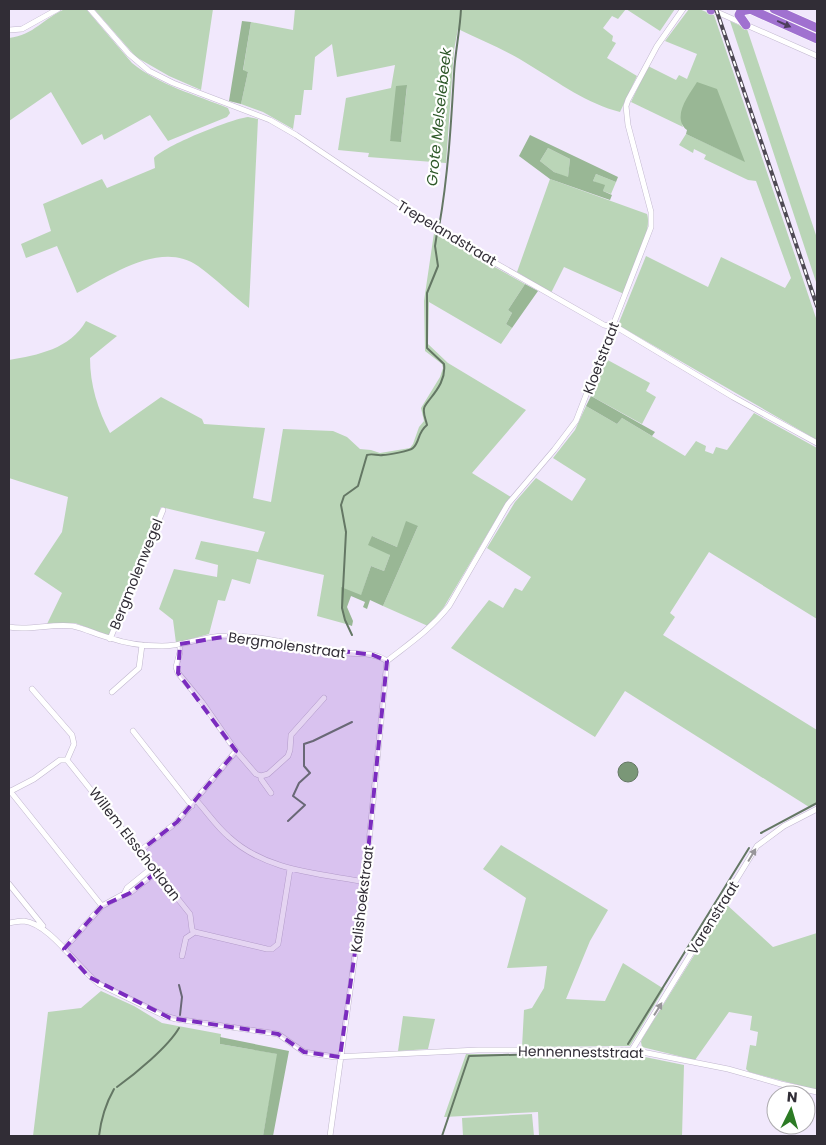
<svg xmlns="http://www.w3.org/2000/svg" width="826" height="1145" font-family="Poppins,sans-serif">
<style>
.green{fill:#bad5b7;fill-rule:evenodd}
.forest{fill:#99b795;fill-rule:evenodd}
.water{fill:#7a9777;stroke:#647764}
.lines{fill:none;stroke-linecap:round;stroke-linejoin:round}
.stream{stroke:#647764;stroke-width:2}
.minor-casing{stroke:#c1b7ce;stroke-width:6}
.motorway-casing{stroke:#fff;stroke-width:10}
.minor{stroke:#fff;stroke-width:5}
.motorway{stroke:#a071d0;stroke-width:9}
.rail-casing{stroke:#4e4954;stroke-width:4}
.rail{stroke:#fff;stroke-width:2;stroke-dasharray:5.5;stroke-linecap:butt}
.oneway{fill:#4d3e5c}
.oneway2{fill:#98969a}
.marked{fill:#7b2cbf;fill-opacity:0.2;stroke:#7b2cbf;stroke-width:4;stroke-dasharray:10 6;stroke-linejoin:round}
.labels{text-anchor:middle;stroke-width:4.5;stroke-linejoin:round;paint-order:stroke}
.street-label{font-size:14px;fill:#312d36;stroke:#fff}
.water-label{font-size:15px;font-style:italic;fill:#2e5829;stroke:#fff}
</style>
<rect width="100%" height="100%" fill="#f1e8fc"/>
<path class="green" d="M65 9H86L132 63C159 85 196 95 228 108L230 113 227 117 168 141 150 115 104 140 102 134 82 145 51 92 9 121V38C34 35 44 18 65 9Z
M94 9H213L201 90 169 76 136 57Z
M295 9H675L660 31 626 9 618 19 612 16 603 28 613 36 612 41 616 43 607 58 637 76 620 112C588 104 559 83 531 66 508 51 483 41 458 29L454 50 446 163 368 157 369 153 338 150 346 98 391 88 395 65 337 77 332 44 315 57 312 90H304L301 115H295L293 129 263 112 241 104 248 72 243 71 251 22 293 30ZM407 86 401 141H390V140Z
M689 9H699L714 15 817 321V440L618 325 646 256 708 287 721 257 785 288 791 278 756 181 748 180 704 159 706 155 694 149 693 153 679 145 686 134 744 161 682 124 683 127 631 102 648 66 676 80 679 75 687 79 697 54 665 41Z
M730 21 747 29 817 238V285Z
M248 117 258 119 249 308C232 295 216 279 198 266 161 240 110 276 77 293L57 246 26 258 21 244 51 231 43 204 102 179 107 188 155 168 154 158C164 146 231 119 248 117Z
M548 148 570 159 568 178 554 172 540 161Z
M596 174 616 182 611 194 603 191 604 186 593 181Z
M550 179 647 214C653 231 631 276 624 294L564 267 551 293 517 272Z
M434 233 525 284 508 310 512 313 506 324 512 328 501 344 429 302 428 344 448 363 526 410 472 473 511 497 504 506 444 607 428 626 383 606 418 526 397 547 372 536 390 555 384 571 371 566 361 596 342 588 341 607 346 624 317 616 324 575 257 559 250 584 232 579 225 601 218 600 209 634 176 643 173 620 159 609 174 569 217 577 218 565 195 559 201 541 258 552 265 532 161 507 110 636 75 623 47 624 62 593 34 574 62 532 68 497 9 478V360C38 355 70 349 86 321L117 336 90 358C90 385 98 410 110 433L161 397 202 419 204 424 265 428 253 498 271 502 283 429 333 431 347 437 360 449 371 450 380 453 410 448 413 444 419 427 424 421 421 408 440 377 443 368 442 364 425 351 424 301Z
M604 358 650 383 646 391 656 397 642 424 591 396Z
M586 406 617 424 622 418 685 456 696 441 706 446 705 451 713 454 716 447 727 450 754 413 817 448V619L709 552 670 613 675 617 663 635 817 730V802L809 807 625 691 595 737 451 648 489 600 503 608 515 588 522 591 531 577 487 548 515 502 536 478 572 501 586 479 553 458 575 430Z
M501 845 608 910 590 941 566 999 605 1001 623 963 664 989 630 1046 522 1047 524 1010 532 1008 544 988 547 966 507 968 526 898 483 869Z
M726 904 773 947 817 933V1090L749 1072 746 1069 750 1045 756 1046 758 1032 750 1030 752 1016 729 1012 695 1060 642 1047 641 1042 642 1039Z
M101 991 134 1006 162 1023 221 1034 220 1044 278 1054 263 1136H33L48 1012 81 1008Z
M403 1016 435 1019 428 1049 398 1051Z
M466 1054H613L645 1057 684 1065 682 1136H539L538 1112 444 1117Z
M532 1114 534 1136H463L462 1118Z"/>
<path class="forest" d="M242 21 251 22 243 70 248 72 241 104 229 101Z
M697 82 717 89 745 162 686 134 687 130C671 117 689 95 697 82Z
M407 85 401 142 390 141 396 86Z
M530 135 618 177 616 182 596 174 593 181 605 185 603 191 612 195 610 200 550 179 519 156ZM548 148 570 159 568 177 554 172 540 161Z
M525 284 538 291 512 328 506 324 512 313 508 310Z
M591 396 655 432 652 436 622 418 617 424 586 406Z
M406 521 418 526 383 606 370 600 367 609 363 607 365 602 351 596 347 607 353 621 352 626 346 624 341 607V587L361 595 371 566 384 571 390 555 368 545 372 536 397 547Z
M220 1037 289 1051 273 1136H263L277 1054 220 1044Z"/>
<path class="water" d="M618 772a10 10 0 1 1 20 0a10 10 0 1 1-20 0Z"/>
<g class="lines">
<path class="stream" d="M439 227C448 176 451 125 454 74 455 52 460 31 461 9
M352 635 345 620 342 608 346 532 341 505 344 496 358 486 367 455C373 453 377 456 383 455 388 455 410 451 413 448 420 442 417 433 427 425 426 420 423 414 424 409 424 406 427 403 430 399 438 389 446 378 444 364L427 348V293L438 266 435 246 437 233
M288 821 305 805 293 796 299 783 310 773 304 766V744L313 741 352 722
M761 833 817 803
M179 985 182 997 180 1015
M628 1044 749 848
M117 1087C135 1074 168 1047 179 1028
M99 1136C101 1119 105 1105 114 1089
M442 1136 469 1056 574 1053H627"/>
<g class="minor-casing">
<path id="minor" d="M90 9 129 54 149 71 173 83 270 120 296 135 439 231 604 325 618 328 733 397 817 443
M710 9 817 56
M9 30 22 29 58 9
M9 627C30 631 52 623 73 626 86 629 98 635 110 638 127 644 144 646 162 646 184 646 203 636 226 636 262 635 297 646 331 652 350 655 371 650 387 661
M110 639 163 510
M180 644V652L176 667 178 673 202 702 236 751 256 774 261 776V779L271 793
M387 661C410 643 430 630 449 606L508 504 554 450 576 421 651 227V212L628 125 626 106 628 100 657 46 683 9
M112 692 139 668 142 645
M133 731 192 806
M67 760 190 914 192 930 195 932 267 949H272L278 944 290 869
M261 776 268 774 288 756 290 750 291 735 324 698
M10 791 102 906
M9 792 34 779 60 760H67L74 744 72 735 32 689
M196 800C207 812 217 827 229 837 266 871 317 873 365 882
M140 851 177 822 236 751
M9 884 43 926
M124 894 127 888 153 867
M9 923C14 922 19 921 24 921 50 924 77 967 99 984L165 1016 176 1019 278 1034 304 1052 335 1057 478 1050H632L728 1069 781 1084 817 1092
M64 949 102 906 124 894 130 893 157 872
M182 956 186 938 195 932
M632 1050 757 846 784 826 817 809
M330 1136 365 882 387 661"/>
</g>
<g class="motorway-casing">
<path id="motorway" d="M711 9V10
M750 9 817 39
M774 9 817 28
M746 25 739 15 741 11 751 9"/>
</g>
<use href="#minor" class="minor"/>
<use href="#motorway" class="motorway"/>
<g class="rail-casing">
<path id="rail" d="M716 9 817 306"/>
</g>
<use href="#rail" class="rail"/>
</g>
<defs><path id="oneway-solid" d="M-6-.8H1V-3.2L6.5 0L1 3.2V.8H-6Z" transform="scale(1.25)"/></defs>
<use class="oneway" href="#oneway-solid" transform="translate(784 24) rotate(24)"/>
<g class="oneway2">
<use href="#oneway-solid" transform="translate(752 855) rotate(-59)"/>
<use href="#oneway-solid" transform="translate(658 1009) rotate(-58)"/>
</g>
<path class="marked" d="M229 636 373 655 387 661 365 882 340 1057 304 1052 278 1034 170 1018 89 977 64 949 102 906 130 893 157 872 140 851 177 822 236 751 178 673 180 644Z"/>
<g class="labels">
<g class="street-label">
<text transform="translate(447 233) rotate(31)" y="5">Trepelandstraat</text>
<text transform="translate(601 358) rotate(-69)" y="5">Kloetstraat</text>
<text transform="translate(136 574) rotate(-68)" y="5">Bergmolenwegel</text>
<text transform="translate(287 645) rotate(8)" y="5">Bergmolenstraat</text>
<text transform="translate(135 844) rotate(52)" y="5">Willem Elsschotlaan</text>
<text transform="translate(362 899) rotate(-83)" y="5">Kalishoekstraat</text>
<text transform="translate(713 918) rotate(-58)" y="5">Varenstraat</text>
<text transform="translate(581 1052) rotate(1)" y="5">Hennenneststraat</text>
</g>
<g class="water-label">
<text transform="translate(439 117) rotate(-84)" y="5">Grote Melselebeek</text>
</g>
</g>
<rect width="826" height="1145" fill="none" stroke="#312d36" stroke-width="20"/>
<g transform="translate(791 1110) rotate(5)"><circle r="24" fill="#ffffff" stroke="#adabaf"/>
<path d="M0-4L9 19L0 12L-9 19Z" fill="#2c7b24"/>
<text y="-8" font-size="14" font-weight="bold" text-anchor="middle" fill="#312d36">N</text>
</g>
</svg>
